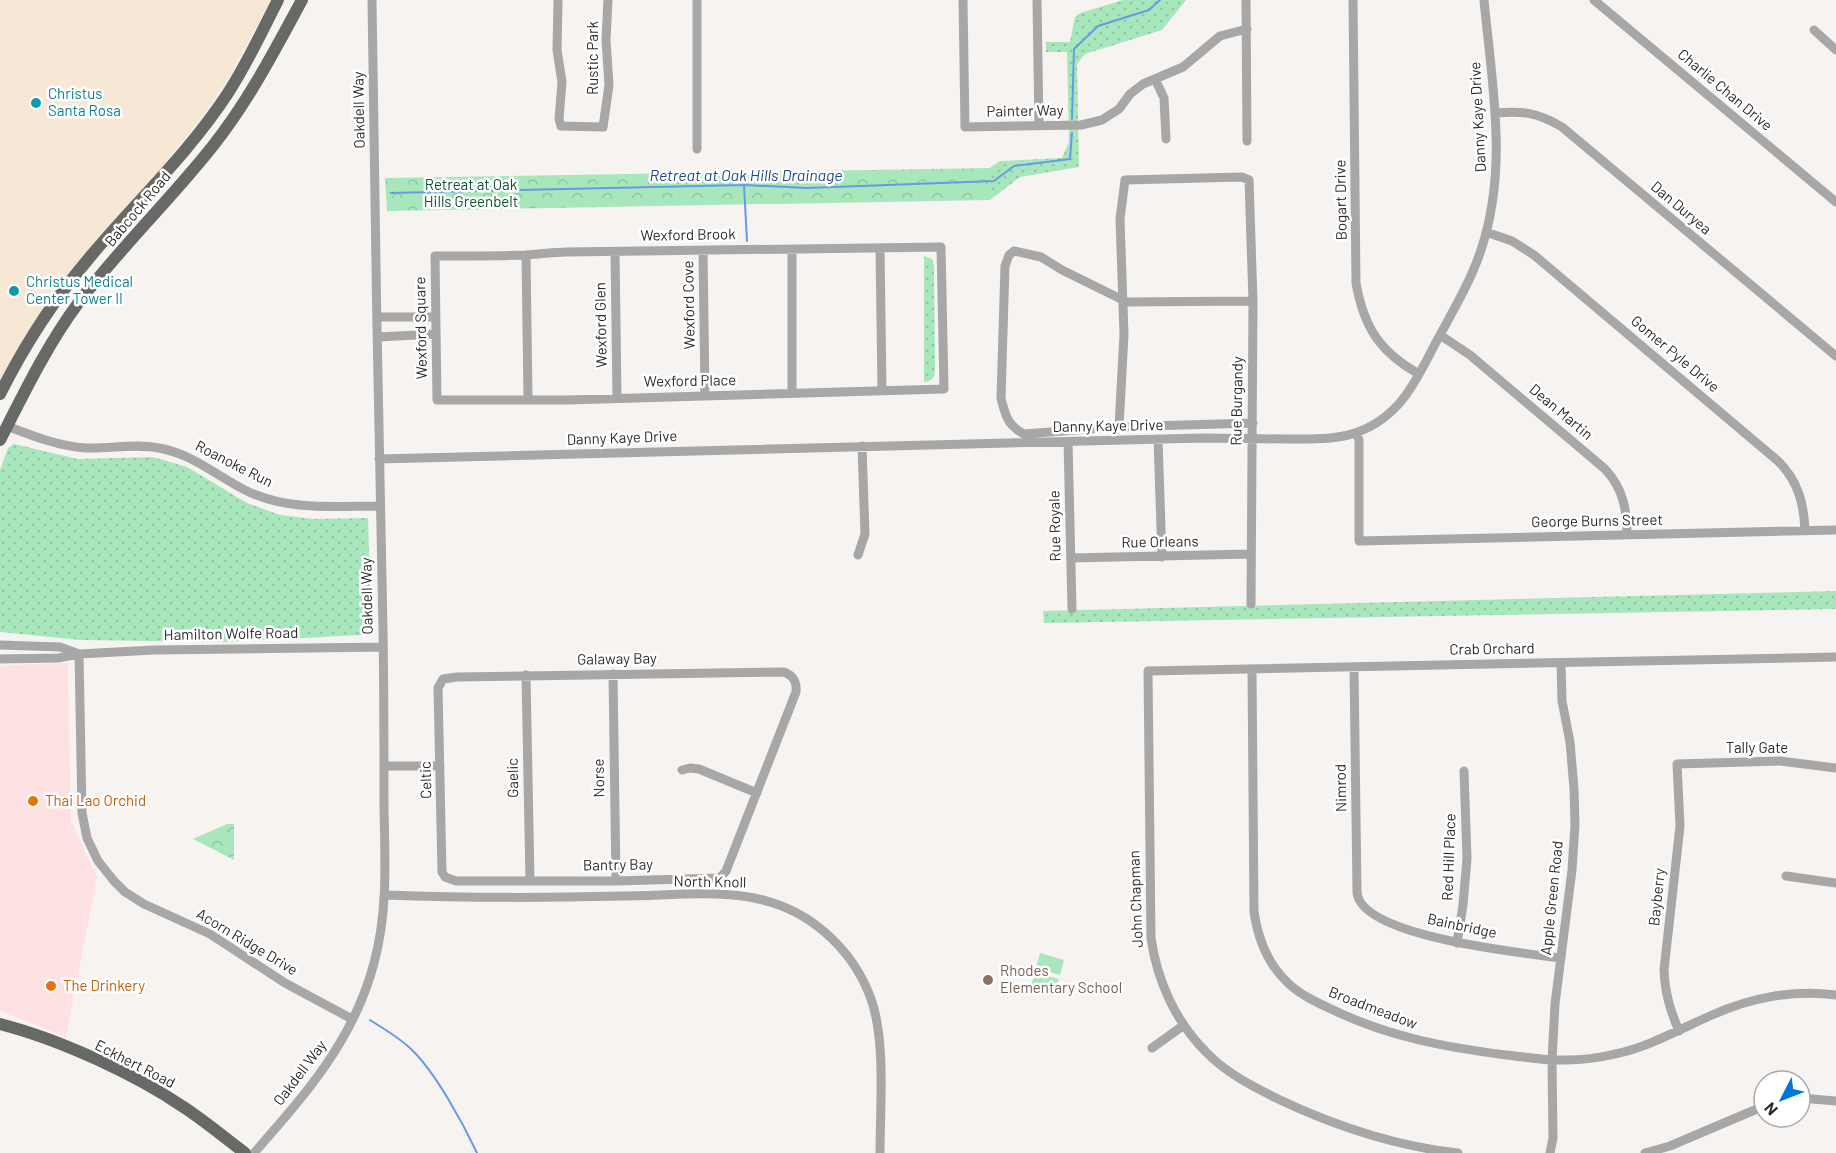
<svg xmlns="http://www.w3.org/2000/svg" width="1836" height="1153" font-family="Barlow,sans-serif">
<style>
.commercial{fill:#fee2e3}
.medical{fill:#f6e8d4}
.grass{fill:url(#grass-dots)}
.park{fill:url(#park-crowns)}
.pitch{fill:#a8e7bc}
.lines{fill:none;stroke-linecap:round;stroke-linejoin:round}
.stream{stroke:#659ae8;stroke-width:2}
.minor{stroke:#a6a7a6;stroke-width:9}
.major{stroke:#676966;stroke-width:12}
.culture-dot{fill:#0f9aa8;stroke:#fff;stroke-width:2}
.food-dot{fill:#e8710a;stroke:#fff;stroke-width:2}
.education-dot{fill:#8d6e63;stroke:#fff;stroke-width:2}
.labels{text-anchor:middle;stroke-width:5;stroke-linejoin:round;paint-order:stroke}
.street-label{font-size:15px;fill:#2d2b2b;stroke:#fff}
.culture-label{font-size:15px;fill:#0d838f;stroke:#fff;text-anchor:start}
.park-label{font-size:15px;fill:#0a562f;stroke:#fff}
.food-label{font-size:15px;fill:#c56008;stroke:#fff;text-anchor:start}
.education-label{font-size:15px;fill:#785e54;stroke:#fff;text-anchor:start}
.water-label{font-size:16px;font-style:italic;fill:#194a90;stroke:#fff}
</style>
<defs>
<pattern id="grass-dots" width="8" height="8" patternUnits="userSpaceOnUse" patternTransform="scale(1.5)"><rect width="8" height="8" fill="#a8e7bc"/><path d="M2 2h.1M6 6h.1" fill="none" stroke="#91c6a2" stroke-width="1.8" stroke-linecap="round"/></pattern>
<pattern id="park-crowns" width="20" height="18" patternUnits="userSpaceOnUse" patternTransform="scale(1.5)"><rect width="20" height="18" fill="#a8e7bc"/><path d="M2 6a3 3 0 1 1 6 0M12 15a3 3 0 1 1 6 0" fill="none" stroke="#91c6a2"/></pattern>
</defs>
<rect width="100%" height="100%" fill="#f7f3f1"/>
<path class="commercial" d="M68 663 71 821 97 877 66 1037 0 1011V667L9 665Z"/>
<path class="medical" d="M0 0H271L231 74 207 111 150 182 0 382Z"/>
<path class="grass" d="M1123 0H1186L1162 30 1085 54 1077 64 1079 167 1020 177 990 200V168L1000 161 1062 158 1069 142 1067 52H1046V42H1070L1075 17 1080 13Z
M924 256 932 259 934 266 935 366C935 375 935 381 924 382Z
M14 444 78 459 153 457 187 467 247 503 280 515 314 519 368 518 371 626 366 634 361 635 224 642 81 640 0 632V470L8 448Z
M1836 591V609L1044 623 1043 611Z"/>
<path class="park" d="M990 168V200L387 211 385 178Z
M227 824H234V860L193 839Z"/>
<path class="pitch" d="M1040 953 1064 960 1060 975 1036 968Z
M1035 973 1059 979 1054 994 1030 988Z"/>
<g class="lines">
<path class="stream" d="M1072 119 1074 49 1098 26 1149 10 1160 0
M744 185 747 241
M391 193 744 185 807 188 994 181 1014 166 1070 159 1072 133
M370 1020C384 1029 400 1038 412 1050 435 1072 463 1123 477 1153"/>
<path class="minor" d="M558 0 557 50 562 82 559 119 561 126 603 127 609 85 606 40 608 0
M963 0 965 127 1081 125 1102 120 1119 109 1130 94 1143 84 1183 67 1220 36 1247 29
M1037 0 1039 126
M1246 0 1247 141
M1353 0 1356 283C1364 328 1380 352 1419 374
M1594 0 1836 202
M1814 30 1836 50
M1155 79 1164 98 1166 139
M1495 113C1523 111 1537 112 1562 127L1836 356
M697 149V0
M1486 232 1512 241 1534 255 1778 461C1798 481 1804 503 1805 531
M941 247 944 389 568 400H437L435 256C466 256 496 256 526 255 540 254 554 252 567 252 692 250 817 248 941 247Z
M880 248 882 390
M792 250V393
M703 251 705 395
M615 252 617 397
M526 255 528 398
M377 317H435
M1440 335 1470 355 1605 469C1623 488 1627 510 1627 535
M378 337 436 334
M1253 423 1115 427 1024 434C1008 426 1005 415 1001 398L1005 266 1009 255 1014 251 1041 257 1062 270 1127 302 1253 301
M7 426C33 436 58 446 86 448 111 449 135 443 159 448 196 455 217 477 249 492 290 511 336 506 380 506
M1119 427 1124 334 1120 219 1125 180 1242 177 1249 180 1253 301 1251 604
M1356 433 1359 440V541L1836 530
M1158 439 1162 557
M1068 442 1072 609
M379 459 1203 438C1232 438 1261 439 1290 439 1313 439 1336 440 1358 432 1399 417 1415 383 1434 346 1450 316 1469 285 1480 253 1509 170 1492 85 1484 0
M858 555 865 534 862 446
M1071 558 1250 554
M0 645 60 647 79 654
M79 654 82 813 87 838 98 861 114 881 125 892 144 904 210 934 285 983 352 1019
M0 659 58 658 79 654 154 650 383 647
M1354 667 1357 892C1360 937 1524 953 1561 958
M1252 669 1254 912C1258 939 1267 964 1289 984 1301 995 1316 1002 1331 1009 1389 1037 1444 1047 1506 1055 1526 1057 1546 1061 1565 1060 1582 1060 1599 1058 1615 1054 1649 1047 1680 1029 1712 1015 1750 998 1794 989 1836 995
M784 672C794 676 797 682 796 692L726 871 720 878 616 881H456L445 877 442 872 438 688 443 679 457 677Z
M613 674 616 881
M526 675 530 881
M384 766H440
M682 770 690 768 699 769 757 793
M1786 876 1836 883
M385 895C464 898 542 898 621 896 668 896 726 888 770 902 817 916 855 954 871 999 886 1040 880 1109 880 1153
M1457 943 1463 905 1467 858 1464 771
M1679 1031C1670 1010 1665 993 1664 970L1680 826 1677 764 1780 761 1836 768
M1152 1048 1184 1025
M1800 1098 1836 1101
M254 1153C305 1095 354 1040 374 963 388 912 385 860 384 808 384 748 384 688 383 629 378 419 375 210 372 0
M1458 1153C1394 1146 1335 1126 1278 1099 1252 1086 1226 1073 1206 1052 1175 1021 1157 980 1151 938L1148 671 1836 657
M1550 1153 1553 1138 1552 1060 1555 1004 1572 870 1575 825 1574 789 1570 742 1562 701 1561 663
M1645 1153 1670 1146 1764 1106"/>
<path class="major" d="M0 394C24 346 55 298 90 257 136 202 189 153 228 93 247 64 262 31 278 0
M0 440C24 393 47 345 79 302 120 248 170 200 212 147 248 102 275 50 302 0
M0 1024C59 1039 135 1074 185 1108 206 1122 225 1138 245 1153"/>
</g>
<g class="culture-dot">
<circle cx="36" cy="103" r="6"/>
<circle cx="14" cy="291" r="6"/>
</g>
<g class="food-dot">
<circle cx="33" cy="801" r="6"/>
<circle cx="51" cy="986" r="6"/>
</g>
<circle class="education-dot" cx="988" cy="980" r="6"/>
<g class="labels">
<g class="street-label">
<text transform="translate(593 58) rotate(-90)" y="5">Rustic Park</text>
<text transform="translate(1725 90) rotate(40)" y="5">Charlie Chan Drive</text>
<text transform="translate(359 110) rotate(-91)" y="5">Oakdell Way</text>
<text transform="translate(1025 111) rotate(-1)" y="5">Painter Way</text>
<text transform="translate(1478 117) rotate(-93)" y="5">Danny Kaye Drive</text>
<text transform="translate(1341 200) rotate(-91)" y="5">Bogart Drive</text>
<text transform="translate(1681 208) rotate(40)" y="5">Dan Duryea</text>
<text transform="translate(138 209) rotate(-50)" y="5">Babcock Road</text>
<text transform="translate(688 235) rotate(-1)" y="5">Wexford Brook</text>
<text transform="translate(689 305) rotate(-91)" y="5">Wexford Cove</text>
<text transform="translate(601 325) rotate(-91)" y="5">Wexford Glen</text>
<text transform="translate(421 328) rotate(-91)" y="5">Wexford Square</text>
<text transform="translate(1675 354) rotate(40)" y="5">Gomer Pyle Drive</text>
<text transform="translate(690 381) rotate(-1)" y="5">Wexford Place</text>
<text transform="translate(1237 401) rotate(-89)" y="5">Rue Burgandy</text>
<text transform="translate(1561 412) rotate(40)" y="5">Dean Martin</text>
<text transform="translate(1108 426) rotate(-1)" y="5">Danny Kaye Drive</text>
<text transform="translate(622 438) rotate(-2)" y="5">Danny Kaye Drive</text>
<text transform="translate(234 464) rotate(27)" y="5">Roanoke Run</text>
<text transform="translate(1597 521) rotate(-1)" y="5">George Burns Street</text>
<text transform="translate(1055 526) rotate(-91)" y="5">Rue Royale</text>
<text transform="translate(1160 542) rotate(-1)" y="5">Rue Orleans</text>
<text transform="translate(367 596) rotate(-91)" y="5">Oakdell Way</text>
<text transform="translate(231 634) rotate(-1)" y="5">Hamilton Wolfe Road</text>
<text transform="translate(1492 649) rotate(-1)" y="5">Crab Orchard</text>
<text transform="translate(617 659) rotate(-1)" y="5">Galaway Bay</text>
<text x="1757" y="753">Tally Gate</text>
<text transform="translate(513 778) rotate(-91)" y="5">Gaelic</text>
<text transform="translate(599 778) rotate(-91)" y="5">Norse</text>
<text transform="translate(426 780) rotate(-91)" y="5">Celtic</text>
<text transform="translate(1341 788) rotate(-91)" y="5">Nimrod</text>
<text transform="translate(1449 857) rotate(-88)" y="5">Red Hill Place</text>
<text transform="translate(618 865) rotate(-1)" y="5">Bantry Bay</text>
<text transform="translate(710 882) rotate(1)" y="5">North Knoll</text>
<text transform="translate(1657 897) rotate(-84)" y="5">Bayberry</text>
<text transform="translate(1552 898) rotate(-84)" y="5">Apple Green Road</text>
<text transform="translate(1136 899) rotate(-92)" y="5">John Chapman</text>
<text transform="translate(1462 926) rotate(12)" y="5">Bainbridge</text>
<text transform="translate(247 942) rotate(31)" y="5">Acorn Ridge Drive</text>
<text transform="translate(1373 1008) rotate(21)" y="5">Broadmeadow</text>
<text transform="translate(135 1064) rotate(27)" y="5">Eckhert Road</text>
<text transform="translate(300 1073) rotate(-53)" y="5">Oakdell Way</text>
</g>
<g class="culture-label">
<text x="48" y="99">Christus<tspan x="48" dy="17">Santa Rosa</tspan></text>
<text x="26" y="287">Christus Medical<tspan x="26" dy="17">Center Tower II</tspan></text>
</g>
<g class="park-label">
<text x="471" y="190">Retreat at Oak<tspan x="471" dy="17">Hills Greenbelt</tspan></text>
</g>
<g class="food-label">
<text x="45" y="806">Thai Lao Orchid</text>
<text x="63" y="991">The Drinkery</text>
</g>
<g class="education-label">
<text x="1000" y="976">Rhodes<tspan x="1000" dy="17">Elementary School</tspan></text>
</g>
<g class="water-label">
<text x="746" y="181">Retreat at Oak Hills Drainage</text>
</g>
</g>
<g transform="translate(1782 1099) rotate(228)"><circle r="28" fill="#ffffff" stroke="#abaaaa" stroke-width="1.5"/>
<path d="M0-4.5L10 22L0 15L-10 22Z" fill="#0075dc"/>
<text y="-9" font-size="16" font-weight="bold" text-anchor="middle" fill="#2d2b2b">N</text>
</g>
</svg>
